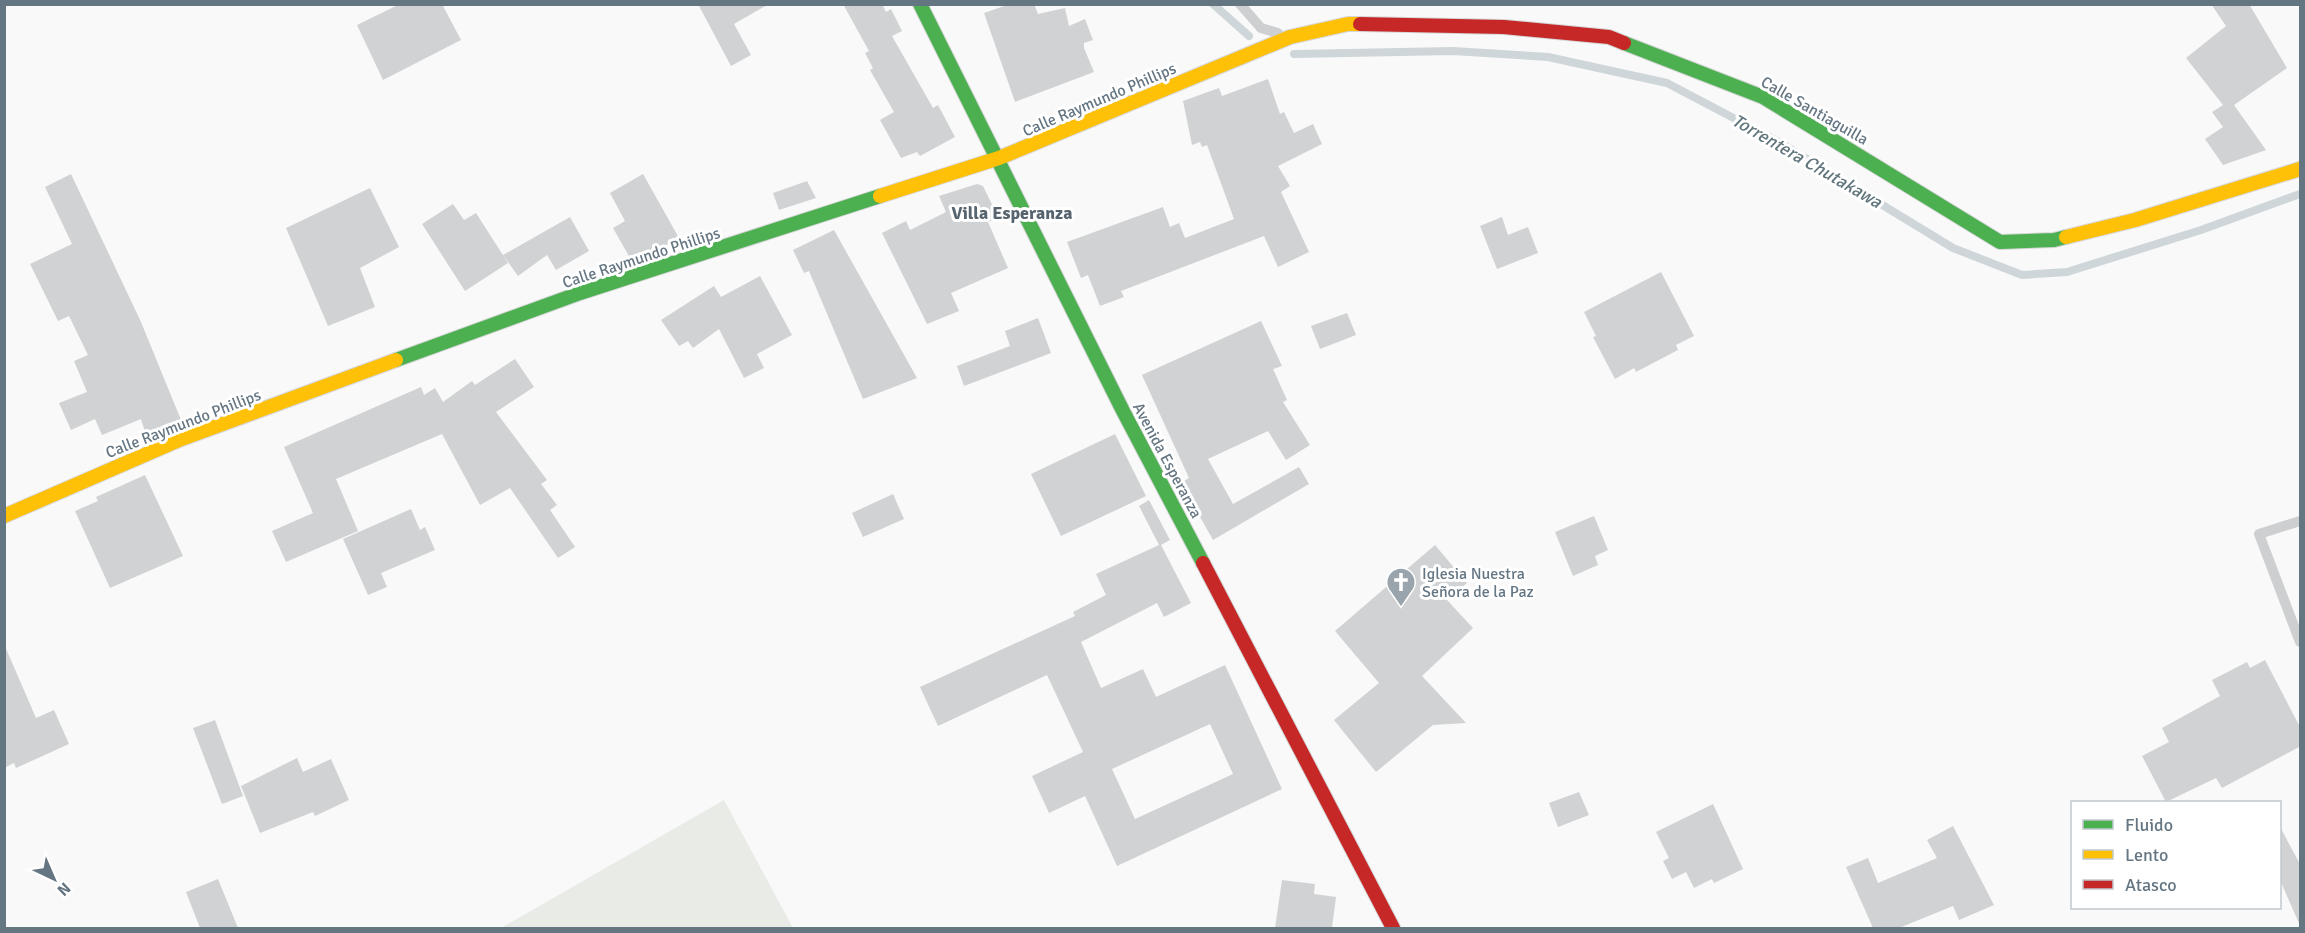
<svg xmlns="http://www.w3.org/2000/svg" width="2305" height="933" font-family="Signika,sans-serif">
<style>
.green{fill:#e8ebe6}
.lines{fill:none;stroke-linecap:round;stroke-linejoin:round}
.stream{stroke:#ced6d9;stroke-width:8}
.building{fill:#d0d2d3;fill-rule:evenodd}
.fast-casing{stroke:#d5d6d7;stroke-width:16}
.slow-casing{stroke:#d5d6d7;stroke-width:16}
.jam-casing{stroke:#d5d6d7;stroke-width:16}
.lane{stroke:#cecfd0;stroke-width:10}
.fast{stroke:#4caf50;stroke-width:14}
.slow{stroke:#ffc107;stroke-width:14}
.jam{stroke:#c62828;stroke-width:14}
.labels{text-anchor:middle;stroke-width:6;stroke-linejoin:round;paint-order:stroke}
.street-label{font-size:16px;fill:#657683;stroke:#fff}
.poi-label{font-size:16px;fill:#657683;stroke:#fff;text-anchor:start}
.water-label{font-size:18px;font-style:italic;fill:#60757c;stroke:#fff}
.neighbourhood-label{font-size:18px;font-weight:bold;fill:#57646e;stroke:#fff}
</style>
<rect width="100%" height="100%" fill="#f9f9f9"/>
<path class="green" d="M724 800 793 928H501Z"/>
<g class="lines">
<path class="stream" d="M1213 4 1249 36
M1294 54 1453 51 1548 57 1667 83 1779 142 1953 248 2022 275 2067 272 2201 230 2300 194"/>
</g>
<path class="building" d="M400 4H442L461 40 383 80 357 25Z
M698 4H769L734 24 751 55 731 66Z
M843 4H882L886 12 891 9 902 31 892 36 933 108 938 105 955 137 920 156 917 152 901 158 880 120 894 112 870 70 873 68 865 53 869 51Z
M1010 4H1034L1038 14 1065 8 1069 26 1085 19 1093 40 1084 43V48L1094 72 1015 102 984 13Z
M2211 4H2249L2287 68 2234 105 2266 150 2223 165 2205 139 2223 127 2212 112 2223 105 2186 58 2226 26Z
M1268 79 1280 114 1284 112 1294 133 1313 124 1322 144 1278 166 1290 186 1281 192 1309 252 1278 267 1264 236 1121 291 1124 297 1100 306 1088 275 1081 278 1067 242 1163 207 1170 227 1179 223 1185 238 1234 219 1207 145 1202 147 1200 142 1192 145 1183 101 1219 88 1222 96Z
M71 174 141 322 181 420 146 435 141 419 102 435 95 419 71 430 59 403 87 392 74 361 88 355 69 316 58 321 30 264 72 244 45 187Z
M643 174 679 238 661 248 630 258 613 228 625 221 610 193Z
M807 181 816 198 779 210 773 193Z
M977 184 983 186 998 217 988 222 1008 268 951 293 959 311 927 324 882 233 906 221 910 230 946 212 939 196Z
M370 188 399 247 360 268 375 307 328 326 286 228Z
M453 204 464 220 476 213 508 263 465 291 422 224Z
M570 217 589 251 556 270 547 255 518 276 503 255Z
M1502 217 1508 235 1528 227 1538 253 1497 269 1480 226Z
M834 230 917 378 863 399 809 271 804 273 793 250Z
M1661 272 1694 336 1676 345 1678 350 1636 372 1634 368 1615 379 1593 337 1596 336 1584 312Z
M760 276 792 335 757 354 764 368 744 378 719 329 693 348 688 341 679 346 661 320 714 286 721 297Z
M1347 313 1356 335 1320 349 1311 326Z
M1038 318 1051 353 964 386 957 366 1010 346 1005 331Z
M1261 321 1282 366 1273 369 1287 400 1283 402 1310 445 1286 460 1268 431 1208 459 1233 504 1299 467 1309 484 1213 540 1181 483 1189 478 1142 375Z
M515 359 534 387 496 412 547 480 541 484 557 505 550 510 575 547 558 558 510 488 480 505 442 434 336 479 358 531 286 562 272 531 313 513 284 447 421 387 424 395 435 388 443 402 472 381 475 385Z
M1115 434 1146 496 1061 536 1031 474Z
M145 475 183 556 110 588 75 511 98 501 96 497Z
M893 494 904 519 863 537 852 513Z
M1149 500 1170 540 1161 545 1191 603 1164 617 1157 603 1081 642 1101 688 1143 669 1156 697 1225 665 1282 789 1117 866 1085 796 1049 813 1032 776 1083 752 1047 675 938 726 920 687 1075 616 1073 612 1106 595 1096 574 1159 545 1139 506ZM1210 724 1233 774 1135 819 1112 769Z
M411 509 420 530 425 527 435 550 381 573 387 587 368 595 343 539Z
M1594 516 1608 550 1595 556 1598 565 1573 576 1555 532Z
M1435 545 1467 583 1447 600 1473 628 1422 676 1466 723 1433 725 1376 772 1334 720 1379 683 1335 631Z
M4 644 36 718 54 710 69 744 16 768 14 763 4 768Z
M2265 660 2301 729V746L2222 788 2216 778 2166 802 2142 756 2169 742 2162 728 2220 696 2212 680 2247 662 2250 668Z
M215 720 243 796 222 804 193 728Z
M297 758 303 772 331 759 349 800 315 816 313 812 260 833 241 786Z
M1579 792 1589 815 1558 827 1549 803Z
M1713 804 1743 869 1714 883 1712 879 1694 888 1686 872 1672 879 1663 861 1669 858 1656 832Z
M1953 826 1994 905 1959 920 1953 906 1899 928H1873L1846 867 1868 858 1878 883 1937 858 1927 840Z
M2280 827 2301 866V928L2280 880Z
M218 879 238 928H200L186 892Z
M1282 880 1315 884 1314 894 1336 897 1332 928H1275Z"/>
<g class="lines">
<g class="fast-casing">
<path id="fast" d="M920 4 1122 409 1203 563
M1624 43 1763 97 2000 242 2054 240 2066 237
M396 360 580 293 880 196"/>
</g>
<g class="slow-casing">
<path id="slow" d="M880 196 999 158 1290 37 1348 24H1360
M2066 237 2135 220 2300 169
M4 516 179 440 396 360"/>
</g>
<g class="jam-casing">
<path id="jam" d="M1360 24 1504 27 1609 37 1624 43
M1203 563 1393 928"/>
</g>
<path class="lane" d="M1240 4 1261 28 1278 33
M2300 521 2259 534 2300 642"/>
<use href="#fast" class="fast"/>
<use href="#slow" class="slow"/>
<use href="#jam" class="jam"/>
</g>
<defs>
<g id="church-pin" transform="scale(1.5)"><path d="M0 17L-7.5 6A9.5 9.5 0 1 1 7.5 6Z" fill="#99a4ac" stroke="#fff"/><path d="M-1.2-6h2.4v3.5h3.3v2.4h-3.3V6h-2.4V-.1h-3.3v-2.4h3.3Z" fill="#fff"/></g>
</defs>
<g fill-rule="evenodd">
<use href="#church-pin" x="1401" y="582"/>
</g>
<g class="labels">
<g class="street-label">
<text transform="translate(1099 99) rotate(-23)" y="6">Calle Raymundo Phillips</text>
<text transform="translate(1815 110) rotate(30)" y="6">Calle Santiaguilla</text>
<text transform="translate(641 257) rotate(-18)" y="6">Calle Raymundo Phillips</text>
<text transform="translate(183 423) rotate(-21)" y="6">Calle Raymundo Phillips</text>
<text transform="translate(1168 460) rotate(62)" y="6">Avenida Esperanza</text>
</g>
<g class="poi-label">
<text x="1422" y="579">Iglesia Nuestra<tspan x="1422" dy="18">Señora de la Paz</tspan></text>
</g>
<g class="water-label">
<text transform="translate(1807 161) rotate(30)" y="6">Torrentera Chutakawa</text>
</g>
<g class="neighbourhood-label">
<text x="1012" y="219">Villa Esperanza</text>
</g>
</g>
<rect width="2305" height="933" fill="none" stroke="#657683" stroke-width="12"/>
<rect x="2071" y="801" width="210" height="108" fill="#ffffff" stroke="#c1c8cd" stroke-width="1.5"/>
<rect x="2083" y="820" width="30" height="9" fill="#4caf50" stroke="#c1c8cd" stroke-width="1.5"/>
<text x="2125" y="831" font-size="18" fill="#657683">Fluido</text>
<rect x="2083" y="850" width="30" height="9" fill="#ffc107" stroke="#c1c8cd" stroke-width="1.5"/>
<text x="2125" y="861" font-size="18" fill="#657683">Lento</text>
<rect x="2083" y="880" width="30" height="9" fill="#c62828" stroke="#c1c8cd" stroke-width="1.5"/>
<text x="2125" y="891" font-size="18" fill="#657683">Atasco</text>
<g transform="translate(54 879) rotate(136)" stroke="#ffffff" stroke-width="4.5" paint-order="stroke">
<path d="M0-4.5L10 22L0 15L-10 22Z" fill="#657683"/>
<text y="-9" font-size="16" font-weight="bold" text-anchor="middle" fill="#657683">N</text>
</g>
</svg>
